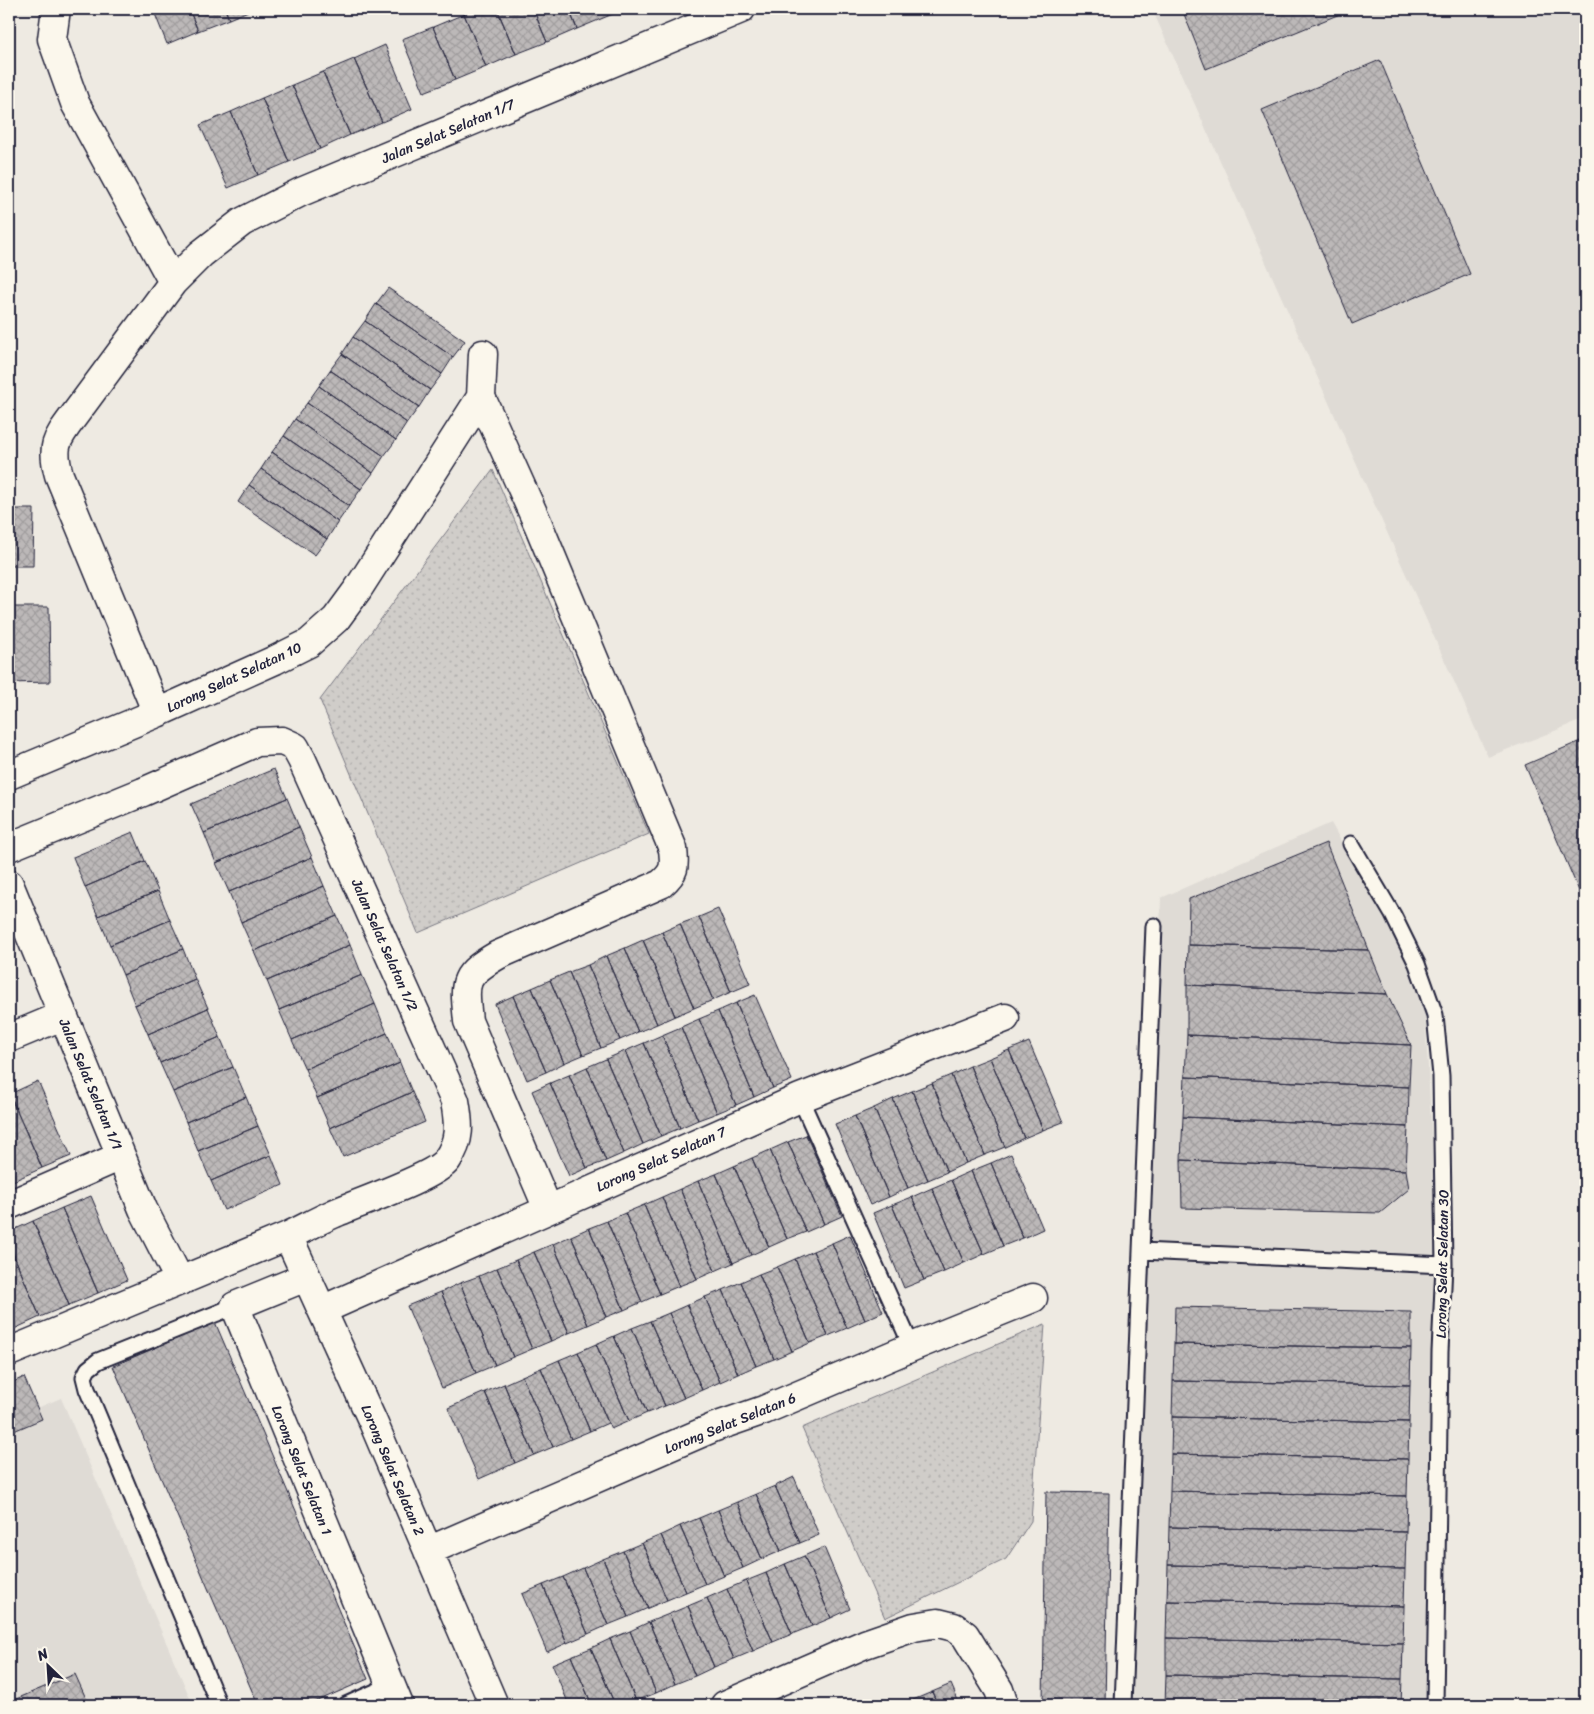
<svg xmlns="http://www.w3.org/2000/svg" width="1594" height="1714" font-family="Sriracha,sans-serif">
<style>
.built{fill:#dfdbd5}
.grass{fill:url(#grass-dots);stroke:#797882}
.building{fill:url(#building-cross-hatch);stroke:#22223b}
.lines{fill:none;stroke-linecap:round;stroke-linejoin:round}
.lane-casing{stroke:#22223b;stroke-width:19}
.street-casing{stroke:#22223b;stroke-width:31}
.lane{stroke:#fbf7ec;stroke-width:15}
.street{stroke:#fbf7ec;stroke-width:28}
.labels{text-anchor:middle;stroke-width:5;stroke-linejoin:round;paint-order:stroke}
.street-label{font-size:14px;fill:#22223b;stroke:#fbf7ec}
</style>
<defs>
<pattern id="grass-dots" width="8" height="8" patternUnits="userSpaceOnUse" patternTransform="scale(1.25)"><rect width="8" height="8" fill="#d0cdc9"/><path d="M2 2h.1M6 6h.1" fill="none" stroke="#b2b0ae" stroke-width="1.8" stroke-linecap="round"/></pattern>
<pattern id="building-cross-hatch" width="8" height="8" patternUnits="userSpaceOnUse" patternTransform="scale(1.25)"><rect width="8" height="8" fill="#bcb8b8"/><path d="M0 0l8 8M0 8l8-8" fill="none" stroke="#a19e9f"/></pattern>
</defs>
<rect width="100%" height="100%" fill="#eeeae2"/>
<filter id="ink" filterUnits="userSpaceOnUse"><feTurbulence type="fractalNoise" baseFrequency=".02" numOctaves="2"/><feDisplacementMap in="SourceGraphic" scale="10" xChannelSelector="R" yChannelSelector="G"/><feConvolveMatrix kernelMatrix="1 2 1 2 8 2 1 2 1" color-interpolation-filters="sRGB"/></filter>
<g filter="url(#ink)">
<path class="built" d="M1152 9H1585V719L1488 757Z
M1331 823 1408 962 1425 1014 1438 1247 1425 1705H1130L1147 1293 1161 898Z
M61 1398 193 1705H9V1420Z"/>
<path class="grass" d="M493 470 649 834 418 933 320 700Z
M1045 1324 1031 1521 1006 1559 885 1618 802 1428Z"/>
<path class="building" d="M153 9H189L198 31 167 44Z
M189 9H225L229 19 198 31Z
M225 9H253L229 19Z
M476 9H497L516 54 486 67 464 14Z
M497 9H533L547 42 516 54Z
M533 9H569L577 29 547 42Z
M569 9H605L608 16 577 29Z
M605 9H626L608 16Z
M1182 9H1352L1206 69Z
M464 14 486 67 455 80 433 27Z
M433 27 455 80 424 92 402 39Z
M385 45 412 109 382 122 354 59Z
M354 59 382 122 350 135 323 72Z
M1380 60 1470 274 1352 324 1262 110Z
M323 72 350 135 320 149 292 85Z
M292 85 320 149 289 162 262 98Z
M262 98 289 162 258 175 231 112Z
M231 112 258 175 228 188 200 125Z
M388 288 465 341 453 357 376 304Z
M376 304 453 357 442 374 365 321Z
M365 321 442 374 430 390 353 337Z
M353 337 430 390 419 407 342 354Z
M342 354 419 407 407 423 330 370Z
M330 370 407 423 396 440 319 386Z
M319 386 396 440 384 456 307 403Z
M307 403 384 456 373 473 295 419Z
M295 419 373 473 361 489 284 436Z
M284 436 361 489 349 506 272 452Z
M272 452 349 506 338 522 261 469Z
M261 469 338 522 327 539 249 485Z
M249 485 327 539 315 555 238 502Z
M9 509H34L33 566H9Z
M9 607H49L50 682 9 683Z
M1585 739V905L1525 765Z
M274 769 287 798 204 833 191 804Z
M287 798 299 827 216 863 204 833Z
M299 827 312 857 229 892 216 863Z
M133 832 145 861 85 887 73 857Z
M1326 843 1369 950 1188 945 1189 899Z
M312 857 324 886 241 922 229 892Z
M145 861 158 891 98 916 85 887Z
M324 886 337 916 254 951 241 922Z
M158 891 170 920 110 945 98 916Z
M718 909 750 984 731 992 699 917Z
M337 916 350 945 267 981 254 951Z
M699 917 731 992 713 1000 680 924Z
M170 920 183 949 123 975 110 945Z
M680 924 713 1000 694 1008 662 932Z
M662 932 694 1008 675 1016 643 940Z
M643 940 675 1016 657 1024 625 948Z
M350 945 362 975 279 1010 267 981Z
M1188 945 1369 950 1387 994 1187 985Z
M625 948 657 1024 638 1032 606 956Z
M183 949 195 979 135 1005 123 975Z
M606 956 638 1032 620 1040 588 965Z
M588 965 620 1040 601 1048 569 972Z
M569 972 601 1048 583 1055 550 980Z
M362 975 375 1004 292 1040 279 1010Z
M195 979 208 1008 148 1034 135 1005Z
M550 980 583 1055 564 1063 532 988Z
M1187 985 1387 994 1411 1045 1187 1035Z
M532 988 564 1063 546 1072 513 996Z
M755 995 792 1080 773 1088 736 1003Z
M513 996 546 1072 527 1080 495 1004Z
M736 1003 773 1088 754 1097 718 1011Z
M375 1004 387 1033 305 1069 292 1040Z
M208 1008 220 1037 160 1063 148 1034Z
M718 1011 754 1097 736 1105 699 1019Z
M699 1019 736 1105 717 1113 681 1027Z
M681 1027 717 1113 698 1120 662 1035Z
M387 1033 400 1063 317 1098 305 1069Z
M662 1035 698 1120 680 1128 644 1043Z
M1187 1035 1411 1045 1409 1087 1185 1077Z
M220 1037 233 1067 173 1092 160 1063Z
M1029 1042 1063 1122 1043 1130 1009 1050Z
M644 1043 680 1128 661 1136 625 1051Z
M1009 1050 1043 1130 1024 1138 990 1058Z
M625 1051 661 1136 643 1144 606 1059Z
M990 1058 1024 1138 1005 1147 970 1066Z
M606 1059 643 1144 624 1153 587 1067Z
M400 1063 412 1092 330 1128 317 1098Z
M970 1066 1005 1147 985 1155 951 1075Z
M233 1067 246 1097 186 1122 173 1092Z
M587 1067 624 1153 606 1161 569 1075Z
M569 1075 606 1161 587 1168 550 1083Z
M951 1075 985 1155 966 1163 932 1083Z
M1185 1077 1409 1087 1408 1127 1183 1117Z
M38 1081 71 1156 42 1168 10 1094Z
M550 1083 587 1168 569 1176 532 1091Z
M932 1083 966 1163 947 1172 912 1091Z
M912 1091 947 1172 928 1180 893 1099Z
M412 1092 425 1122 343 1157 330 1128Z
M9 1094 42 1168 13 1181 9 1171Z
M246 1097 258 1126 198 1151 186 1122Z
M893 1099 928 1180 908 1188 874 1108Z
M874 1108 908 1188 889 1197 855 1116Z
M855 1116 889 1197 870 1205 835 1124Z
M1183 1117 1408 1127 1406 1170 1181 1160Z
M258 1126 271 1155 211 1181 198 1151Z
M806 1135 842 1216 824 1224 788 1142Z
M788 1142 824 1224 806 1232 770 1150Z
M770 1150 806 1232 787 1239 752 1158Z
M1011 1154 1043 1229 1023 1238 991 1163Z
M271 1155 283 1185 224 1210 211 1181Z
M752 1158 787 1239 769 1247 734 1166Z
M1181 1160 1406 1170 1409 1189 1380 1213 1182 1208Z
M991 1163 1023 1238 1003 1246 971 1171Z
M734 1166 769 1247 751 1255 716 1174Z
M9 1171 13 1181 9 1183Z
M971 1171 1003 1246 984 1254 951 1180Z
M716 1174 751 1255 733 1263 698 1181Z
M951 1180 984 1254 964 1263 932 1188Z
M698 1181 733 1263 715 1271 680 1189Z
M932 1188 964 1263 944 1272 912 1197Z
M680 1189 715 1271 697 1279 662 1197Z
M91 1196 127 1280 98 1293 62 1208Z
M662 1197 697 1279 679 1286 644 1205Z
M912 1197 944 1272 924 1280 892 1205Z
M644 1205 679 1286 660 1294 625 1213Z
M892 1205 924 1280 904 1288 873 1213Z
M62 1208 98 1293 69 1305 33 1221Z
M625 1213 660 1294 642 1302 607 1221Z
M33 1221 69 1305 40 1317 9 1244V1232Z
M607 1221 642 1302 624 1310 589 1228Z
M589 1228 624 1310 606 1317 571 1236Z
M850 1235 883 1312 865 1320 832 1243Z
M571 1236 606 1317 588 1325 553 1244Z
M832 1243 865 1320 847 1328 813 1251Z
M9 1244 40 1317 12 1330 9 1323Z
M553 1244 588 1325 569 1333 534 1252Z
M813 1251 847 1328 828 1336 795 1259Z
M534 1252 569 1333 551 1341 516 1260Z
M795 1259 828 1336 810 1343 777 1267Z
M516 1260 551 1341 532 1349 497 1268Z
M777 1267 810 1343 792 1351 759 1274Z
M497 1268 532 1349 513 1357 479 1276Z
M759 1274 792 1351 774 1359 741 1282Z
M479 1276 513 1357 495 1365 460 1283Z
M741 1282 774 1359 756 1366 723 1290Z
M460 1283 495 1365 476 1373 441 1292Z
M723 1290 756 1366 738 1374 705 1297Z
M441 1292 476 1373 442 1388 407 1306Z
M705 1297 738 1374 720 1382 687 1305Z
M687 1305 720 1382 702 1390 669 1313Z
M1175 1307 1411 1312V1348L1174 1344Z
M669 1313 702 1390 684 1398 650 1321Z
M650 1321 684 1398 665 1406 632 1328Z
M215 1322 368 1679 308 1705H258L113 1366Z
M632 1328 665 1406 647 1413 614 1336Z
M614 1336 647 1413 629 1421 596 1344Z
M596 1344 629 1421 611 1429 578 1352Z
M1174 1344 1411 1348 1410 1385 1173 1381Z
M578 1352 608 1423 590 1431 559 1360Z
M559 1360 590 1431 571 1439 541 1368Z
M541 1368 571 1439 553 1447 522 1376Z
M522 1376 553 1447 534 1455 504 1384Z
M24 1377 42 1419 9 1433V1384Z
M1173 1381 1410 1385 1409 1422 1172 1417Z
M504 1384 534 1455 515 1463 485 1392Z
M485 1392 515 1463 479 1479 448 1408Z
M1172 1417 1409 1422 1408 1459 1171 1454Z
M1171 1454 1408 1459 1407 1496 1170 1491Z
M794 1477 819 1535 800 1543 775 1486Z
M775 1486 800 1543 781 1551 756 1494Z
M1170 1491 1407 1496 1406 1532 1169 1527Z
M1046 1492 1109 1493 1105 1705H1043Z
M756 1494 781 1551 762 1559 737 1502Z
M737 1502 762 1559 743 1568 718 1510Z
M718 1510 743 1568 724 1576 699 1518Z
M699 1518 724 1576 705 1584 680 1526Z
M680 1526 705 1584 686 1592 661 1535Z
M1169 1527 1406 1532 1405 1569 1168 1565Z
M661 1535 686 1592 667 1600 642 1543Z
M642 1543 667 1600 648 1608 623 1551Z
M824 1547 850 1609 831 1618 804 1556Z
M623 1551 648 1608 628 1617 603 1559Z
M804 1556 831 1618 812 1626 785 1564Z
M603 1559 628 1617 608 1625 583 1568Z
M785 1564 812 1626 792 1634 766 1573Z
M1168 1565 1405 1569 1404 1606 1167 1601Z
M583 1568 608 1625 588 1634 563 1577Z
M766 1573 792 1634 773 1642 746 1581Z
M563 1577 588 1634 567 1643 543 1585Z
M746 1581 773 1642 753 1651 727 1589Z
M543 1585 567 1643 547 1652 522 1594Z
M727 1589 753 1651 734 1659 707 1598Z
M707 1598 734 1659 714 1667 688 1606Z
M1167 1601 1404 1606 1403 1643 1166 1638Z
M688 1606 714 1667 695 1676 669 1614Z
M669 1614 695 1676 675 1684 649 1622Z
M649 1622 675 1684 656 1693 630 1631Z
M630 1631 656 1693 636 1701 610 1639Z
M1166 1638 1403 1643 1402 1679 1166 1675Z
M610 1639 636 1701 626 1705H615L591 1648Z
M591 1648 615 1705H592L571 1656Z
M571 1656 592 1705H569L552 1664Z
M75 1674 89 1705H9V1702Z
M1166 1675 1402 1679 1401 1705H1165Z
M951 1684 960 1705H938L932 1692Z
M932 1692 938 1705H915L913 1700Z
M913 1700 915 1705H902Z"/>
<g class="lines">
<g class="lane-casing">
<path id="lane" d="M1351 844 1393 915 1417 964 1435 1015 1441 1076 1444 1265 1440 1352 1435 1705
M1154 926 1141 1251 1444 1265
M800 1098 912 1347
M219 1705 87 1389 84 1377 88 1369 98 1361 235 1306
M346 1705 391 1685
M1123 1705 1141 1251"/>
</g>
<g class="street-casing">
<path id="street" d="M56 9 52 39 75 103 173 282
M481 397 538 524 673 849C675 867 675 872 661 884L498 955C462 976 464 981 468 1021L548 1209
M157 713 59 475C51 446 56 440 73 417L173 282 201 254 242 222 301 192 741 9
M9 775 157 713 275 660 309 643 336 619 358 589 481 397 483 354
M9 847 143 792 257 742 282 741 295 747 302 760 455 1101C459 1124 461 1140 447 1160 435 1177 355 1204 333 1214 317 1221 303 1229 288 1236L9 1352
M9 884 143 1209 180 1281
M9 1038 62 1016
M9 1205 121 1156
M288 1236 373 1422 494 1705
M306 1277 235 1306 399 1705
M322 1310 800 1098 1005 1018
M428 1551 715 1427 764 1410 912 1347 1033 1298
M725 1705 865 1644 914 1627 938 1623 954 1627 965 1635 999 1690 1004 1705"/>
</g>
<use href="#lane" class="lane"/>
<use href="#street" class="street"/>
</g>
</g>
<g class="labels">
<g class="street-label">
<text transform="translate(448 131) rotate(-23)" y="5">Jalan Selat Selatan 1/7</text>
<text transform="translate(234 677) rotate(-25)" y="5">Lorong Selat Selatan 10</text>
<text transform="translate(385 945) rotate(66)" y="5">Jalan Selat Selatan 1/2</text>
<text transform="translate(91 1084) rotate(67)" y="5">Jalan Selat Selatan 1/1</text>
<text transform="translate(661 1159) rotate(-24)" y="5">Lorong Selat Selatan 7</text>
<text transform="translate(1442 1264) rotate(-89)" y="5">Lorong Selat Selatan 30</text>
<text transform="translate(730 1423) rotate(-22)" y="5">Lorong Selat Selatan 6</text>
<text transform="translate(302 1470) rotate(68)" y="5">Lorong Selat Selatan 1</text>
<text transform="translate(393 1470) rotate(67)" y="5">Lorong Selat Selatan 2</text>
</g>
</g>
<rect width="1594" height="1714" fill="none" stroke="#fbf7ec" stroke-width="30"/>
<rect x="15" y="15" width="1564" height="1684" fill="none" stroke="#22223b" stroke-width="2" filter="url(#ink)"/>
<g transform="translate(48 1666) rotate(335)" stroke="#fbf7ec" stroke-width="4" paint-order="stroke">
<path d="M0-4L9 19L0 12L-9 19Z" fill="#22223b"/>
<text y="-8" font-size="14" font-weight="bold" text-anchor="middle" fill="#22223b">N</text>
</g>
</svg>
